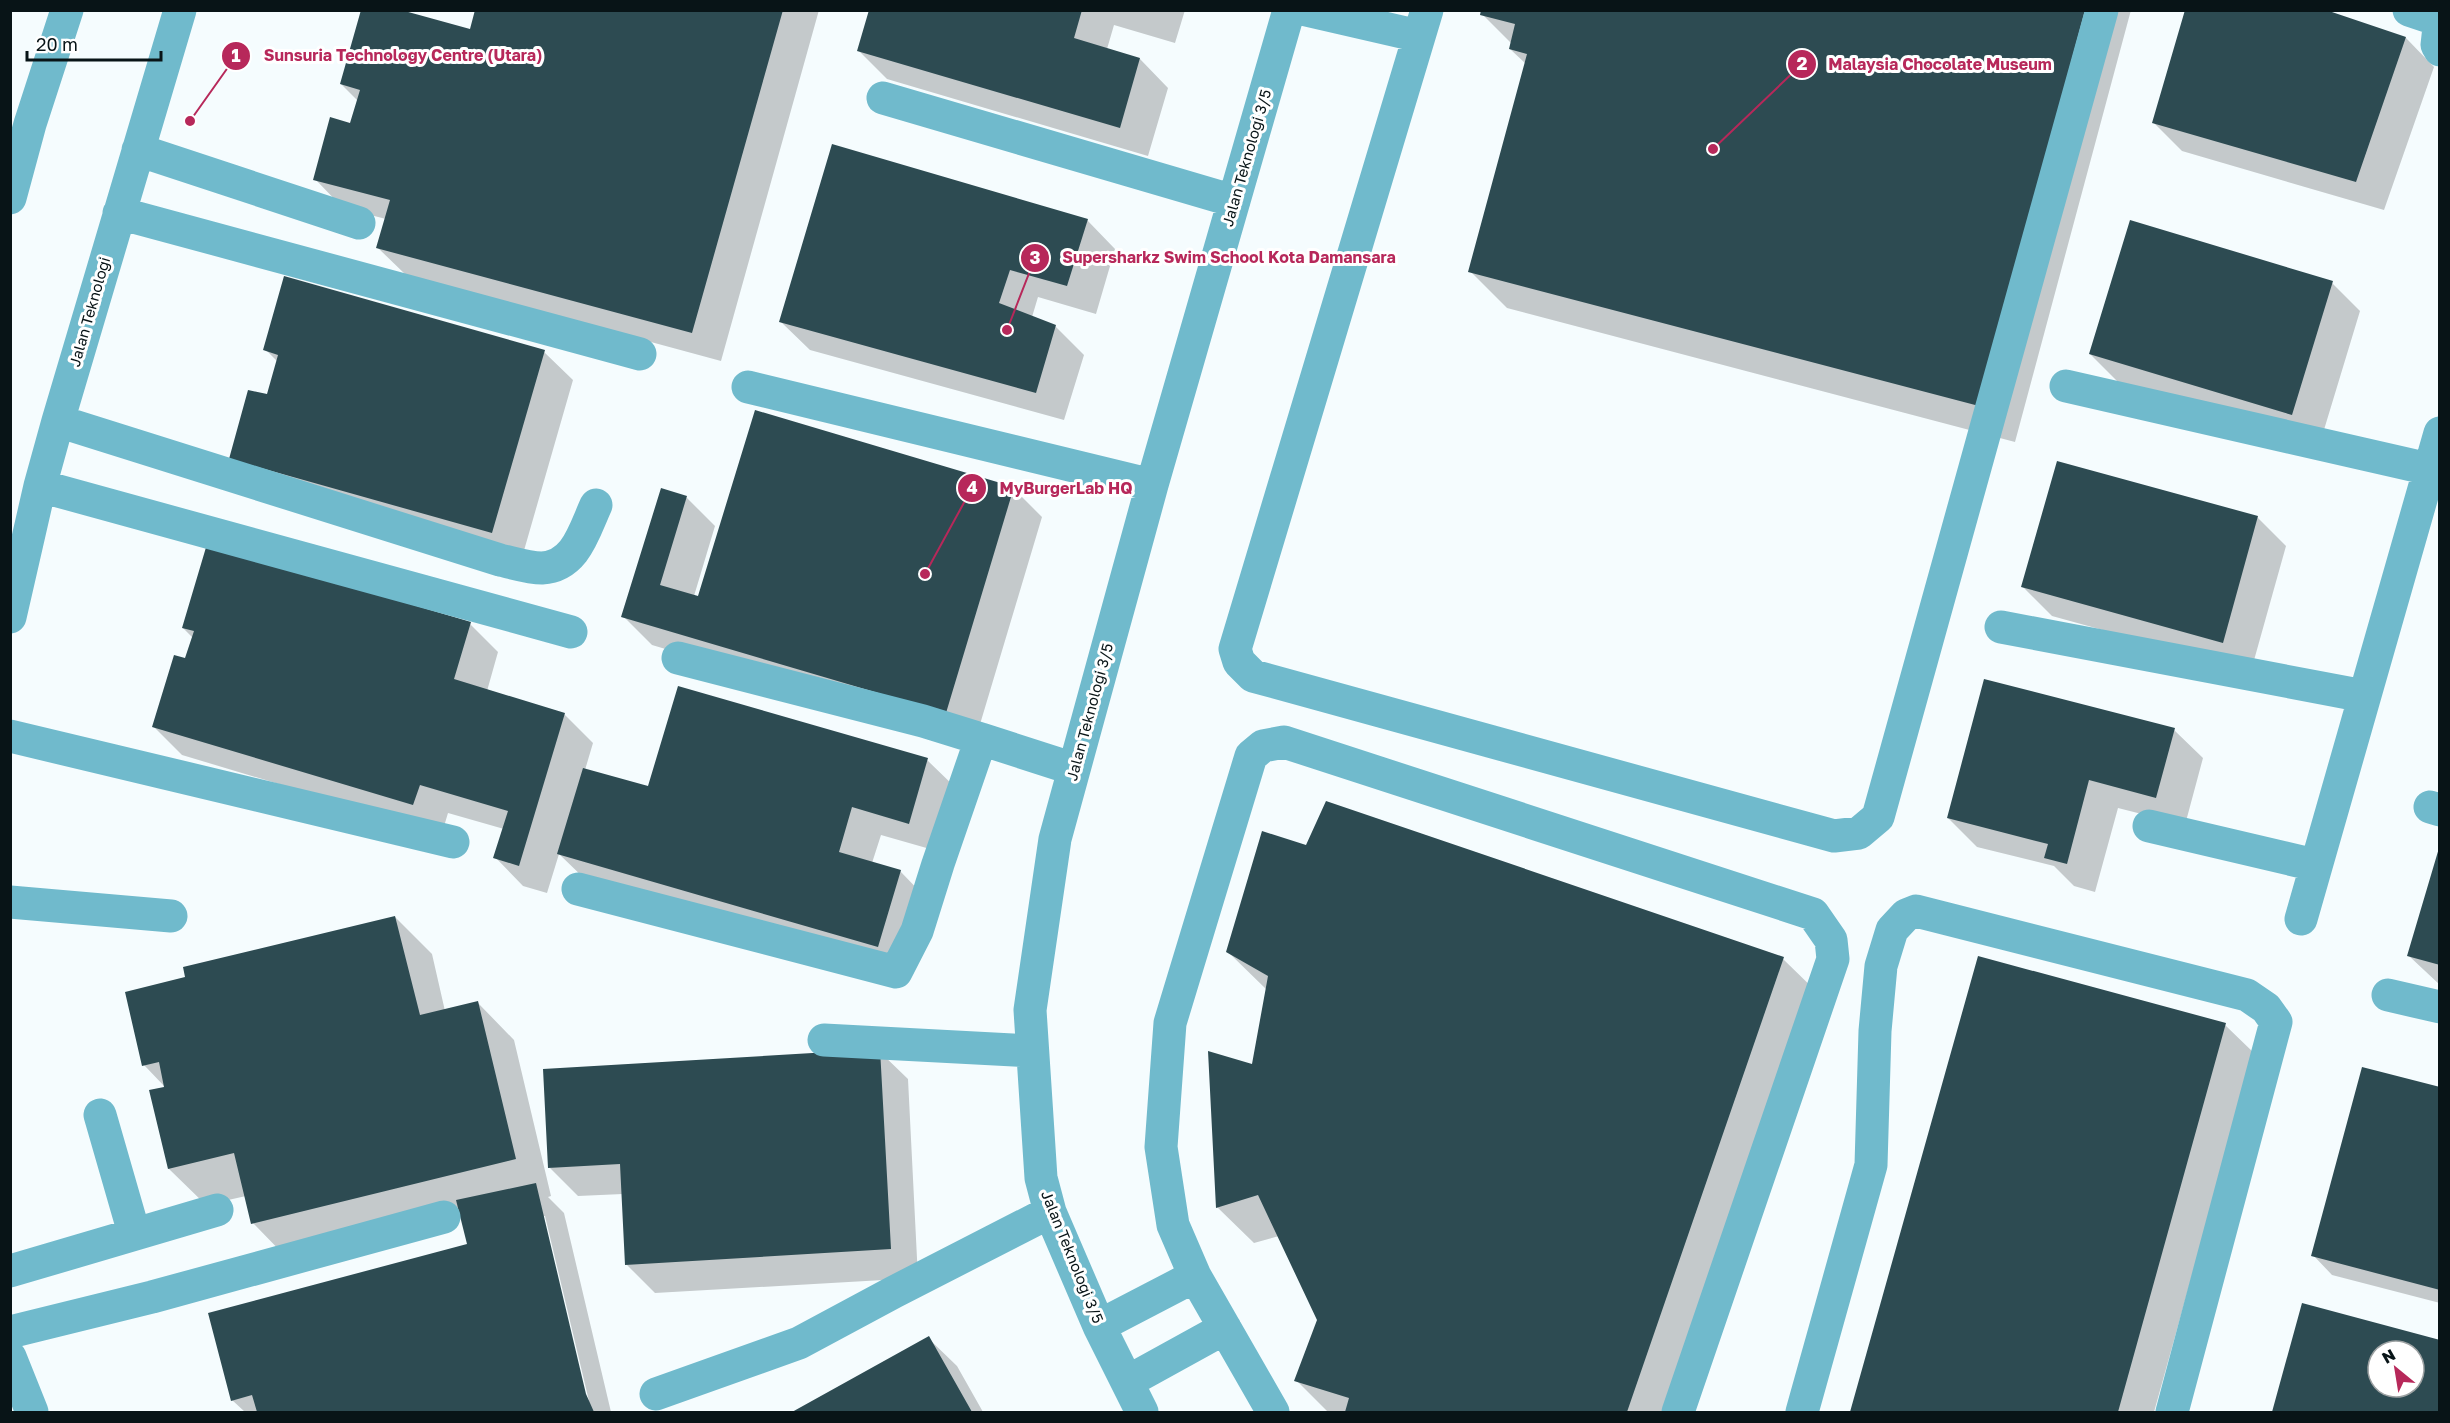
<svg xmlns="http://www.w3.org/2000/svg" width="2450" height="1423" font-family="'Golos Text',sans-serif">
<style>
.shadow{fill:#0003;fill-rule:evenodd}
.building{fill:#2d4b52;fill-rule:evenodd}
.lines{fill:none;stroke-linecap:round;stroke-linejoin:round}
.minor{stroke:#70bacc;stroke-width:33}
.labels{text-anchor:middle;stroke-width:6;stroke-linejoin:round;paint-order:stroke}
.street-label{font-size:15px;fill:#081417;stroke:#fff}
.leader{fill:none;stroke:#b7285a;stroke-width:2}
.callout-dot{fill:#b7285a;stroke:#fff;stroke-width:2}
.mark-label{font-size:18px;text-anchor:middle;font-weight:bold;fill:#fff}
.callout-label{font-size:16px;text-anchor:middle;font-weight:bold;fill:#b7285a;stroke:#fff;stroke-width:6;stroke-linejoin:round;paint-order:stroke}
</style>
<rect width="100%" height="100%" fill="#f5fcfe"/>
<path class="shadow" d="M476 10H819L721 361 407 276 378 248 386 219 343 208 315 179 351 125 358 101 341 84 471 31Z
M871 10H1185L1175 43 1114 25 1107 49 1140 59 1168 88 1148 156 887 79 859 51Z
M1483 10H2131L2015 442 1507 308 1470 271 1526 64 1510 49 1512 44 1482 14Z
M2406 38 2434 67 2384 210 2182 151 2154 123Z
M1087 220 1115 249 1096 314 1038 297 1032 317 1055 326 1084 355 1064 420 810 350 781 322Z
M285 278 544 352 573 380 521 561 230 458 268 396 278 362 265 349Z
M2332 283 2360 311 2320 443 2119 383 2090 354Z
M756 412 1014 489 1042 517 975 741 652 645 623 616 662 490 687 498 715 526 694 596 699 598Z
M2257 517 2286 546 2251 671 2052 616 2023 587Z
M470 624 498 652 487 691 564 714 593 743 585 770 649 788 927 760 956 788 937 851 881 835 872 863 900 871 928 900 906 974 588 882 559 854 547 893 523 886 495 857 504 829 448 813 442 833 182 755 153 726 186 660 193 638 183 628Z
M2174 730 2203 758 2185 825 2118 808 2095 892 2074 886 2054 866 1977 847 1948 818Z
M1307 847 1783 959 1820 995 1676 1412H1328L1296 1380 1318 1320 1279 1236 1254 1243 1217 1207 1253 1066 1267 990 1227 951Z
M2440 851V985L2409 956Z
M395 917 432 954 445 1011 478 1003 514 1040 551 1196 548 1197 564 1213 611 1412H245L232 1400 468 1245 462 1218 289 1260 253 1223 246 1196 206 1205 169 1169 166 1088 144 1065 187 978ZM542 1216H545L589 1401 586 1402Z
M1979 958 2225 1025 2254 1053 2154 1412H1852Z
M879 1051 908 1079 918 1278 655 1293 627 1265 623 1194 578 1196 550 1168Z
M2440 1089V1303L2332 1275 2313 1255Z
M2303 1305 2440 1341V1412H2274ZM2378 1351H2414V1387H2378Z
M928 1338 957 1366 983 1412H795Z"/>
<path class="building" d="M361 10H401L470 29 475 10H783L692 333 376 248 390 200 313 180 330 117 350 123 360 90 340 84Z
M869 10H1082L1074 38 1140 58 1120 128 857 51Z
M1481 10H2085L1979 406 1468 272 1527 54 1509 49 1515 24 1480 15Z
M2185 10H2326L2406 37 2356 182 2152 123Z
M832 144 1088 219 1067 286 1010 270 999 303 1056 325 1036 393 779 322Z
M2130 220 2333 281 2292 415 2089 354Z
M284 276 545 350 492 533 229 459 248 390 267 394 278 355 263 350Z
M755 410 1014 487 946 713 621 617 661 488 687 496 660 585 698 596Z
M2057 461 2258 516 2223 643 2021 587Z
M207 544 471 622 454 679 565 713 519 866 493 858 508 811 420 785 413 805 152 727 174 655 185 658 194 631 182 628Z
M1984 679 2175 728 2156 798 2089 780 2067 864 2044 858 2048 844 1947 818Z
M678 686 928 758 909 824 852 807 839 852 901 870 878 947 557 854 583 768 648 786Z
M1326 801 1784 957 1627 1412H1345L1349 1398 1294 1381 1317 1320 1258 1195 1216 1208 1208 1051 1252 1064 1268 976 1226 952 1262 831 1306 845Z
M2439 848H2440V965L2407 956Z
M395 916 420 1015 478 1001 516 1159 251 1224 234 1153 168 1169 149 1090 164 1087 159 1062 142 1066 125 992 185 977 183 967Z
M1978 956 2226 1023 2118 1412H1850Z
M880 1049 891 1249 625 1265 620 1164 548 1168 543 1069Z
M2362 1067 2440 1087V1290L2311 1256Z
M536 1183 586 1394 594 1412H257L252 1395 231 1401 208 1313 467 1244 456 1200Z
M2302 1303 2440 1340V1412H2272ZM2378 1351H2414V1387H2378Z
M929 1336 972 1412H792Z"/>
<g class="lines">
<path class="minor" d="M1306 10 1419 36
M1427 10 1235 649 1239 662 1253 676 1834 836 1859 833 1878 817 2102 10
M2409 10 2433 18 2439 27 2437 45 2440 50
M883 98 1234 201
M138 150 359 223
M10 198 30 124 67 10
M119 213 640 354
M2066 386 2429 469
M748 387 1152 485
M58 421 500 560C513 563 529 568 542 568 576 566 584 531 596 505
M40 486 571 632
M10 617 40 486 58 421 180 10
M2001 627 2364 696
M10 736 453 842
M981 739 1074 769
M2430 807 2440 810
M2149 826 2315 865
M578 889 896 972 917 931 938 864 981 739 923 721 678 658
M10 902 171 916
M2301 919 2440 433
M2388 995 2440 1007
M824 1040 1032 1051
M100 1115 134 1233
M10 1271 217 1210
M1099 1326 1195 1276
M10 1332 152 1297 444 1217
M10 1357 32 1412
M1127 1382 1225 1328
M656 1394 799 1343 894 1292 1050 1212
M1142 1412 1099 1326 1050 1212 1041 1178 1030 1010 1055 839 1152 485 1289 10
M1273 1412 1195 1276 1173 1225 1161 1147 1170 1023 1251 756 1263 746 1284 742 1813 914 1831 940 1833 959 1678 1412
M1802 1412 1871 1165 1875 1031 1881 966 1892 930 1906 915 1916 911 2247 995 2266 1008 2276 1022 2172 1412"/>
</g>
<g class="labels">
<g class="street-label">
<text transform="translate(1247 158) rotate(-74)" y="5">Jalan Teknologi 3/5</text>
<text transform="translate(90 312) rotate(-74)" y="5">Jalan Teknologi</text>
<text transform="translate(1090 712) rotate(-75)" y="5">Jalan Teknologi 3/5</text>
<text transform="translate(1072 1257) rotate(68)" y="5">Jalan Teknologi 3/5</text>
</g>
</g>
<path class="leader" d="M190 121L236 56M1713 149L1802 64M1007 330L1035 258M925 574L972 488"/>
<g class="callout-dot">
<circle cx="190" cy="121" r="6"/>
<circle cx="1713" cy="149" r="6"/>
<circle cx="1007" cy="330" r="6"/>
<circle cx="925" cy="574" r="6"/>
<circle cx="236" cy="56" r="15"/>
<circle cx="1802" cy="64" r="15"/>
<circle cx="1035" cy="258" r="15"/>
<circle cx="972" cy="488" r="15"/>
</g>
<g class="mark-label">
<text x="236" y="62">1</text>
<text x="1802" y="70">2</text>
<text x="1035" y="264">3</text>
<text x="972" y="494">4</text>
</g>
<g class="callout-label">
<text x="403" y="61">Sunsuria Technology Centre (Utara)</text>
<text x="1940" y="70">Malaysia Chocolate Museum</text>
<text x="1229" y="263">Supersharkz Swim School Kota Damansara</text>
<text x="1066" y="494">MyBurgerLab HQ</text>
</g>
<rect width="2450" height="1423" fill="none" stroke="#081417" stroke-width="24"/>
<g transform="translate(2396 1369) rotate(330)"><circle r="28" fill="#ffffff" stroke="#9ca1a2" stroke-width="1.5"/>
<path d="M0-4.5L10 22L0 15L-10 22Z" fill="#b7285a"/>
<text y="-9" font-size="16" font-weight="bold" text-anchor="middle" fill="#081417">N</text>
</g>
<path d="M27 51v9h134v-9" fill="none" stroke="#081417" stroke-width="3"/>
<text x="36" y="51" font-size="18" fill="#081417" stroke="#ffffff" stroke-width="4.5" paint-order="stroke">20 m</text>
</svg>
